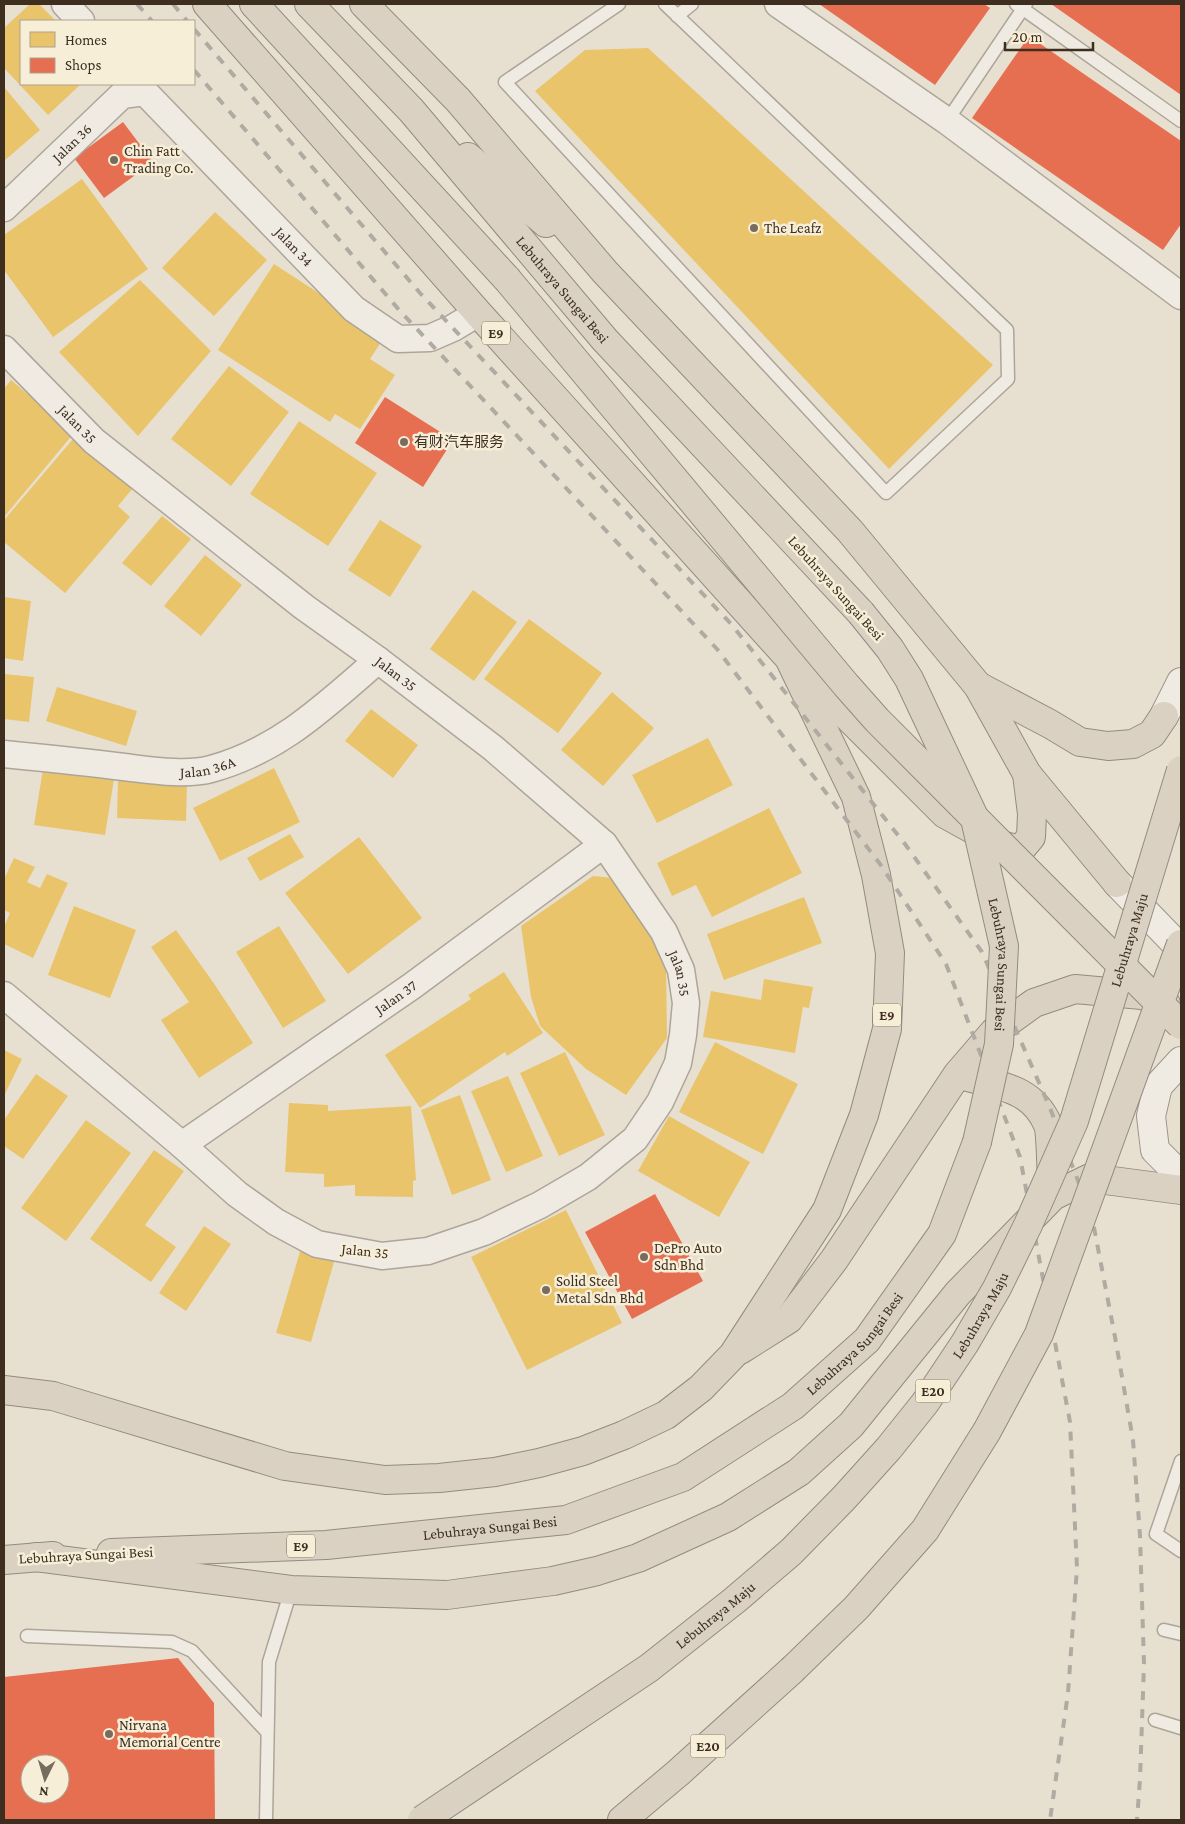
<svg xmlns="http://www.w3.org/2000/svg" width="1185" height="1824" font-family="'Crimson Pro','Noto Sans SC',serif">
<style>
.homes{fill:#e9c46a}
.shops{fill:#e76f51;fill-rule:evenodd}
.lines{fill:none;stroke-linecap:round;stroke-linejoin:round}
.lane-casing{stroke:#ada599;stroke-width:15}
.street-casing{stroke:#ada599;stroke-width:29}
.secondary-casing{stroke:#9c958a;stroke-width:30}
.highway-casing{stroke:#928b80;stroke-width:30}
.lane{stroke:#efebe3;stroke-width:12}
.street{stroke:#efebe3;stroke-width:26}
.secondary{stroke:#efebe3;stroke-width:28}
.highway{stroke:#dad1c2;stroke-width:28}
.rail{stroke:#afaaa2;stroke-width:4;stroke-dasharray:9 9;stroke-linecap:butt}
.highway-bridge-casing{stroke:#928b80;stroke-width:30;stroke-linecap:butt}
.highway-bridge{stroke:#dad1c2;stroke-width:28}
.poi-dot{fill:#786c5e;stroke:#f7eed8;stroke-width:2}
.labels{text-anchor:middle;stroke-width:5;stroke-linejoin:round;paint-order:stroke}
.shield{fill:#f7eed8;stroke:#756857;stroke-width:1}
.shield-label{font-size:14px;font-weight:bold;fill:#3d2e20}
.street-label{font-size:15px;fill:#3d2e20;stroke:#f7eed8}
.poi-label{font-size:15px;fill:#3d2e20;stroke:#f7eed8;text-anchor:start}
</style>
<rect width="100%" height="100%" fill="#e7e0d1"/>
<path class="homes" d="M30 4H39L56 21H21V84H81L48 115 4 68V28Z
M648 48 993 365 889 469 535 91 585 50Z
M4 87 40 130 4 161Z
M82 179 148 269 53 337 4 270V235Z
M215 212 267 260 214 316 162 268Z
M274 264 385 336 370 359 395 375 360 429 335 414 330 422 218 350Z
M140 280 211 351 138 436 59 352Z
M229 366 289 412 231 486 171 439Z
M11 380 74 433 4 517V389Z
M299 421 377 473 328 546 250 494Z
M79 432 138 482 118 506 130 517 65 593 4 542V520Z
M162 516 191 539 151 586 122 563Z
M380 520 422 546 390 597 348 570Z
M205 555 242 585 201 636 164 606Z
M473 590 517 622 474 681 430 649Z
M4 597 31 601 23 661 4 658Z
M529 619 602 673 558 733 484 679Z
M4 674 34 677 29 722 4 719Z
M57 687 137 711 126 746 46 721Z
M612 692 654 728 603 786 561 750Z
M371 709 418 745 393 778 345 741Z
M708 738 733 785 657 823 632 775Z
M274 768 300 822 220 861 193 808Z
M43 769 114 779 105 835 34 825Z
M118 780 187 782 186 821 117 818Z
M769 808 802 873 712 917 696 885 672 896 657 863Z
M290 834 304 857 260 881 247 858Z
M359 837 422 918 348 974 285 893Z
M14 858 35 867 27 882 40 888 47 874 68 883 33 958 4 944V927L10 913 4 910V879Z
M593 876 614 878 645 920 666 965 667 1038 626 1095 586 1069 540 1026 531 997 521 926Z
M804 897 822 943 724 980 707 934Z
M74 906 136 930 110 998 48 975Z
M279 926 326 1001 283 1028 236 952Z
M176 930 215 985 253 1043 199 1078 161 1020 189 1002 151 947Z
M504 972 543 1033 507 1056 505 1052 420 1108 385 1055 471 999 468 995Z
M764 979 813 987 809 1008 803 1007 795 1053 703 1037 711 991 761 1000Z
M715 1042 798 1084 763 1154 679 1112Z
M4 1050 22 1059 4 1096Z
M565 1052 605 1135 559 1156 520 1073Z
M36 1074 68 1096 23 1159 4 1146V1120Z
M508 1076 543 1156 506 1172 471 1091Z
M460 1095 491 1180 452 1195 421 1110Z
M289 1103 328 1105V1111L411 1106 416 1180 413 1181V1197L355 1196V1185L324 1187V1174L285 1172Z
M669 1116 750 1162 719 1217 638 1171Z
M86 1120 131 1153 66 1241 21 1208Z
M154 1150 184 1171 145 1225 176 1247 151 1282 90 1239Z
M566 1210 622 1323 527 1370 471 1257Z
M204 1226 231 1244 186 1311 159 1293Z
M302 1245 336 1255 311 1342 276 1333Z"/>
<path class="shops" d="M819 4H984L990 8 935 85Z
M1051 4H1181V95Z
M1029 36 1181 141V224L1163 250 972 118Z
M123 122 153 162 104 198 74 158Z
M385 397 453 440 423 487 355 443Z
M655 1194 703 1281 632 1319 585 1232Z
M178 1658 214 1703 215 1820H4V1677ZM30 1764H60V1794H30Z"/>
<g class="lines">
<g class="lane-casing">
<path id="lane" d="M619 4 505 82 886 493 1008 379 1007 330 665 4
M1016 4 1181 121
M677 16 692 4
M947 121 1026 4
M1181 1461 1156 1534 1181 1551
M1164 1630 1181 1634
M27 1636 172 1642 192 1651 267 1732
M1155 1720 1181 1728
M266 1820 269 1662 291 1590"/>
</g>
<g class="street-casing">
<g id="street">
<path d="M65 4 81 21"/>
<path d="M778 4 947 121 1181 296"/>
<path id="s1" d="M137 84 354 309 398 339 430 338 453 328 478 313"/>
<path id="s2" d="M4 208 122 95 145 92"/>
<path id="s3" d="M4 349 94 441 304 607 378 660 493 748 604 844 664 932 681 970 686 1003 683 1035 678 1063 660 1102 635 1139 588 1177 540 1205 484 1232 428 1251 382 1256 317 1244 276 1222 237 1194 182 1145 4 995"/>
<path id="s4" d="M4 754C44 758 84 762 124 767 150 770 186 776 211 769 280 750 325 706 378 660"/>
<path id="s5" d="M182 1145 412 986 604 844"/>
</g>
</g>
<g class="secondary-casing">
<path id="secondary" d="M1164 716 1181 682
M1117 883 1181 949
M1181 1061 1158 1086 1151 1116 1155 1150 1181 1176"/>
</g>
<g class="highway-casing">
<g id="highway">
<path d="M254 4 507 279"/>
<path id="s6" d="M309 4 411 110 605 340 861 613"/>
<path d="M364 4 458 100 605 272 850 531 978 686 1027 774 1117 883"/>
<path d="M468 157 546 223"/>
<path d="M804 673 945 814 1001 845 1020 850 1031 837 1032 814 1027 774"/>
<path d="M978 686 1050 724 1080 742 1108 746 1133 744 1152 734 1164 716"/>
<path d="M968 1077C1001 1086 1033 1089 1048 1125 1051 1133 1051 1167 1052 1179"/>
<path d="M740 1350 789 1319 834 1260 957 1075 994 1032 1034 1003 1075 989 1142 995 1166 1004"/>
<path d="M4 1390 53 1396 285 1466 385 1480 439 1478 495 1472 539 1463 583 1451 624 1435 666 1415 701 1388 733 1355 827 1210 864 1115 887 1029 890 953 876 875 856 797 789 658 478 313 207 4"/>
<path id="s7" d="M111 1553 326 1545 566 1520 683 1477 793 1406 867 1340 942 1234 977 1142"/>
<path d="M36 1557 291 1590 447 1595 553 1581 597 1571 638 1558 728 1517 799 1472 851 1425 958 1293 1053 1196 1090 1178 1181 1190"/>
<path d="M4 1560 53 1556"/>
<path d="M622 1820 678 1773 792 1670"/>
</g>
</g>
<use href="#lane" class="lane"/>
<use href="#street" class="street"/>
<use href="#secondary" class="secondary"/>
<use href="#highway" class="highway"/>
<path class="rail" d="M137 4 152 21
M173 4 187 21
M194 29 420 293 732 625 905 844 982 952 1050 1108 1092 1217 1115 1337 1133 1440 1140 1536 1144 1664 1140 1779 1137 1820
M194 70 400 311 717 649 880 864 946 964 1020 1157 1070 1422 1077 1568 1068 1693 1050 1820"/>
<g class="highway-bridge-casing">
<g id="highway-bridge">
<path d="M507 279 846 685 877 720 1181 1025"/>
<path id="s8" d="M861 613 890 649 909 679 975 819 1004 946 999 1044 977 1142"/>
<path d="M792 1670 856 1608 925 1530 987 1431 1039 1334 1181 944"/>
<path id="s9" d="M422 1820 649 1668 735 1600 791 1552 844 1498 889 1448 925 1403 965 1343 997 1288 1028 1225 1074 1121 1181 770"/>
</g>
</g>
<use href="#highway-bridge" class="highway-bridge"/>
</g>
<g class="poi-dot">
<circle cx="114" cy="160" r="5"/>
<circle cx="754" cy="228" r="5"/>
<circle cx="404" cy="442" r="5"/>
<circle cx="644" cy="1257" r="5"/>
<circle cx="546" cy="1290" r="5"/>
<circle cx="109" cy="1734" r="5"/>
</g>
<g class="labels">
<g class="shield">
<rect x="482" y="321.5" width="28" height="23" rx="4"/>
<rect x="873" y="1003.5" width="28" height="23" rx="4"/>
<rect x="915.5" y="1379.5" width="35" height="23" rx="4"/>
<rect x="287" y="1534.5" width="28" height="23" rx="4"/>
<rect x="690.5" y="1734.5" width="35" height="23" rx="4"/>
</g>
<g class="shield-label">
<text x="496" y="338">E9</text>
<text x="887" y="1020">E9</text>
<text x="933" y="1396">E20</text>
<text x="301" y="1551">E9</text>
<text x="708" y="1751">E20</text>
</g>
<g class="street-label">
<text dy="5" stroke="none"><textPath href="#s2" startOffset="94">Jalan 36</textPath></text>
<text dy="5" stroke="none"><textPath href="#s1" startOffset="226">Jalan 34</textPath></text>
<text dy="5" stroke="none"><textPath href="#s6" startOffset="382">Lebuhraya Sungai Besi</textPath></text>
<text dy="5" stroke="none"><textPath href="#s3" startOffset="105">Jalan 35</textPath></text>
<text transform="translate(836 588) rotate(48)" y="5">Lebuhraya Sungai Besi</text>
<text dy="5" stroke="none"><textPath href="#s3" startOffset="510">Jalan 35</textPath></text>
<text dy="5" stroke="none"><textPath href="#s4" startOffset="205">Jalan 36A</textPath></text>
<text dy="5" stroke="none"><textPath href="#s9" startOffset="1166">Lebuhraya Maju</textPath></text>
<text dy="5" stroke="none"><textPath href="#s8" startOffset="385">Lebuhraya Sungai Besi</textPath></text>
<text dy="5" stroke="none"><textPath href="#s3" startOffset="930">Jalan 35</textPath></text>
<text dy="5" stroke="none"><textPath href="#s5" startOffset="260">Jalan 37</textPath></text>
<text transform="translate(365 1251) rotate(6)" y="5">Jalan 35</text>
<text dy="5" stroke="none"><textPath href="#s9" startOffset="761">Lebuhraya Maju</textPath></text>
<text dy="5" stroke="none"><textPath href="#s7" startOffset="800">Lebuhraya Sungai Besi</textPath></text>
<text dy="5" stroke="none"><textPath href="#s7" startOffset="380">Lebuhraya Sungai Besi</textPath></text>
<text transform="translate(86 1555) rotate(-3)" y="5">Lebuhraya Sungai Besi</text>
<text dy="5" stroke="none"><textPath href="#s9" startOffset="358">Lebuhraya Maju</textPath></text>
</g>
<g class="poi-label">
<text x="124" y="156">Chin Fatt<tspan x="124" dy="17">Trading Co.</tspan></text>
<text x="764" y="233">The Leafz</text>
<text x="414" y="447">有财汽车服务</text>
<text x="654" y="1253">DePro Auto<tspan x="654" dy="17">Sdn Bhd</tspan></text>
<text x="556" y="1286">Solid Steel<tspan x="556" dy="17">Metal Sdn Bhd</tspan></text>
<text x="119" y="1730">Nirvana<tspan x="119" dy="17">Memorial Centre</tspan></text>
</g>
</g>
<rect width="1185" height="1824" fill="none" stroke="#3d2e20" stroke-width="10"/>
<rect x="20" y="20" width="175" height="65" fill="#f7eed8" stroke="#ada18e"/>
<rect x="30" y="32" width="25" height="15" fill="#e9c46a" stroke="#ada18e"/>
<text x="65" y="45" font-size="15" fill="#3d2e20">Homes</text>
<rect x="30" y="58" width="25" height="15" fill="#e76f51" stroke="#ada18e"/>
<text x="65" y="70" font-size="15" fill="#3d2e20">Shops</text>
<g transform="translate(45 1779) rotate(185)"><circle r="24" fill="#f7eed8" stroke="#ada18e"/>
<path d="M0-4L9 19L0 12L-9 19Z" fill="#786c5e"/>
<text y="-8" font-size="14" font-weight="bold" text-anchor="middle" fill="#3d2e20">N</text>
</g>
<path d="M1005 42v8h88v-8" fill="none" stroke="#3d2e20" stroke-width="2.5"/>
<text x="1012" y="42" font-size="15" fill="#3d2e20" stroke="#f7eed8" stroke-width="4" paint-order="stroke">20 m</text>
</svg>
